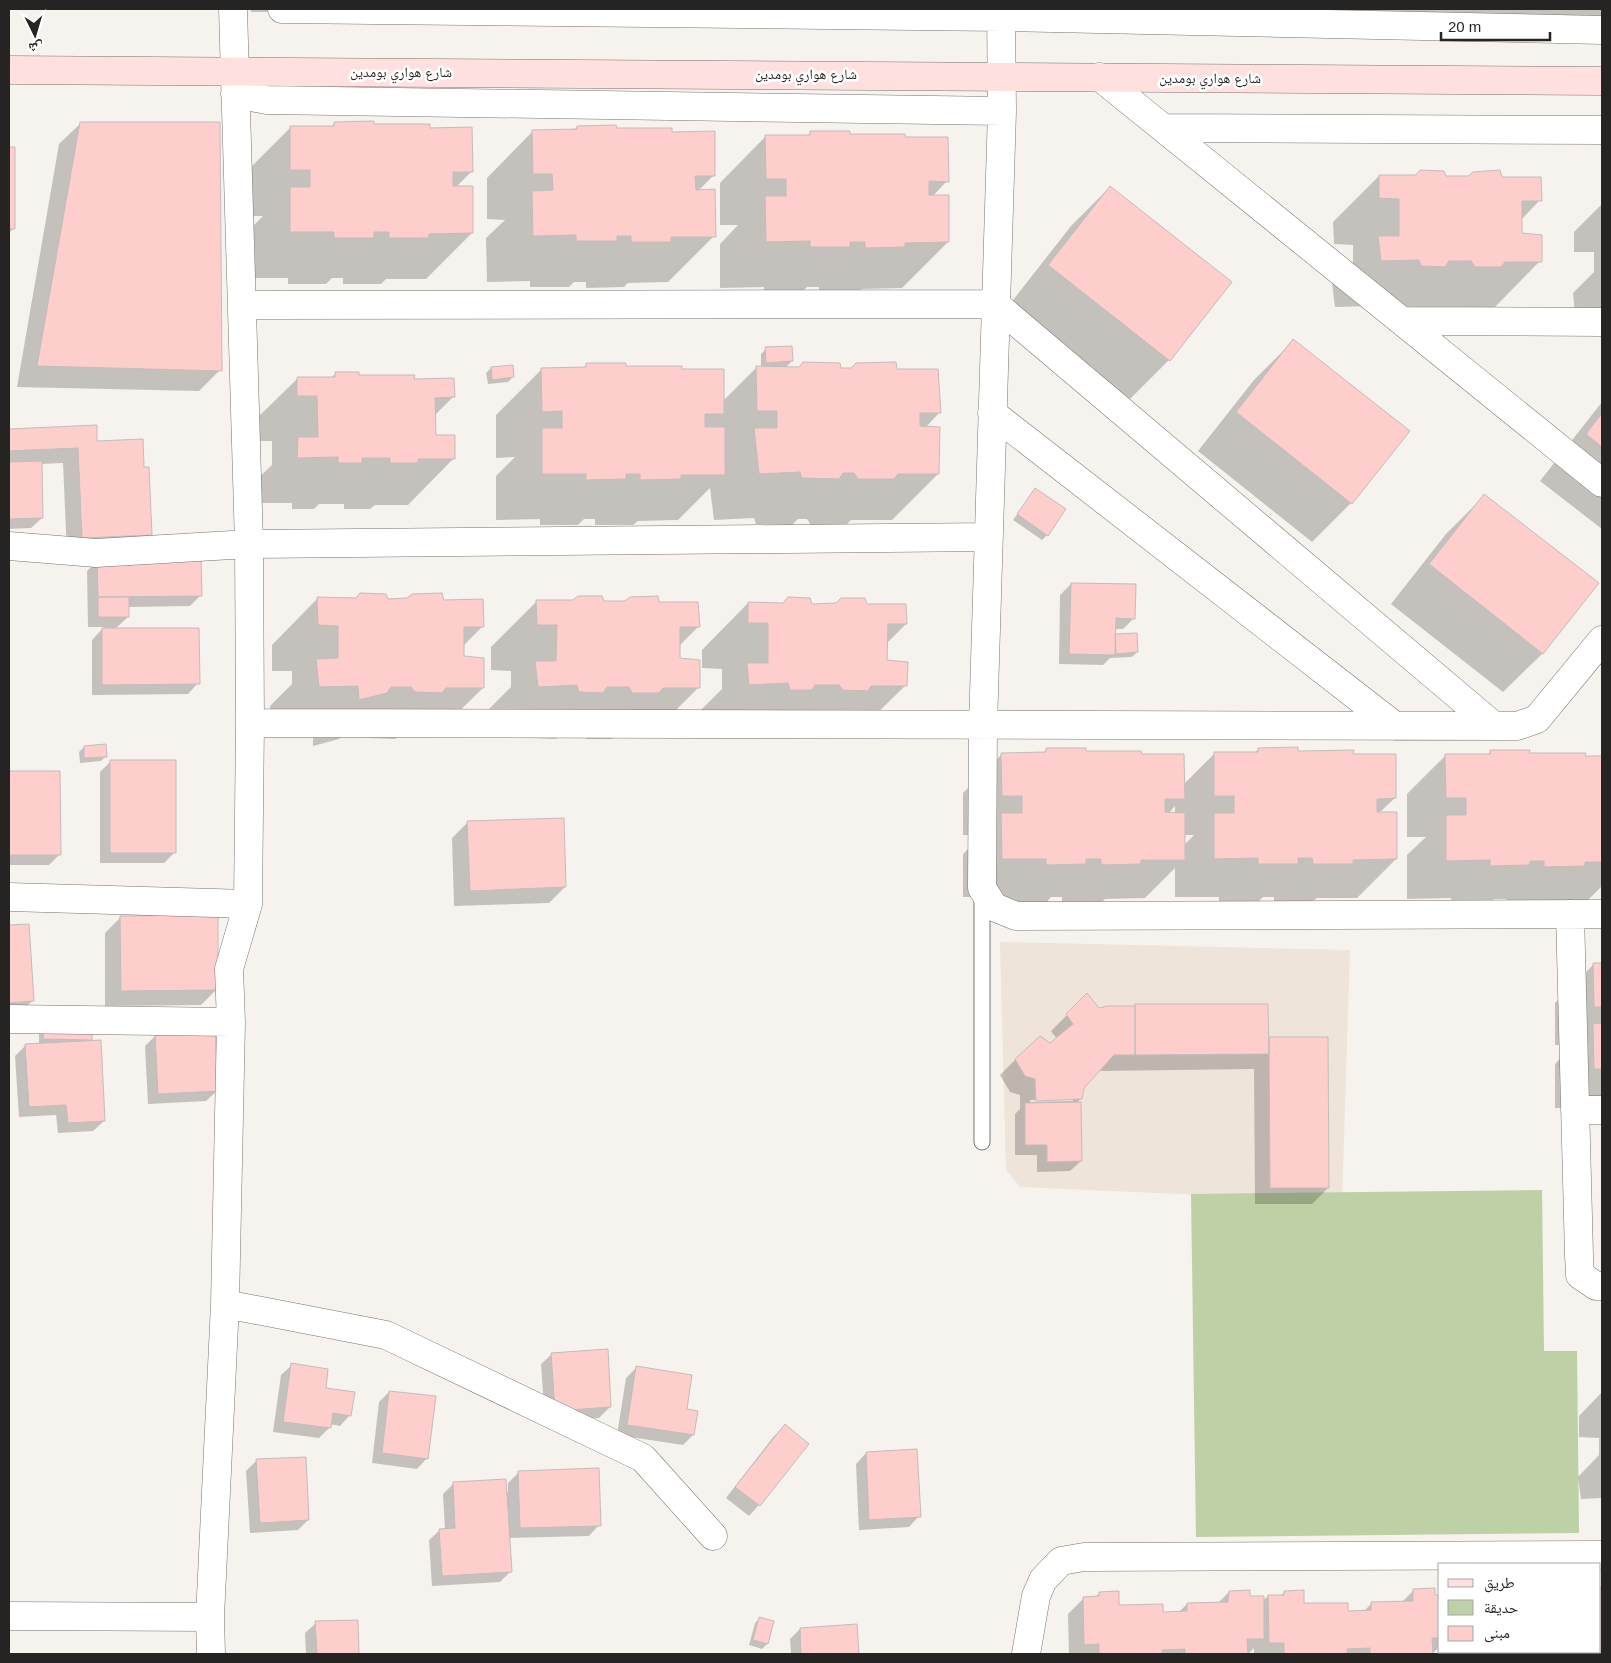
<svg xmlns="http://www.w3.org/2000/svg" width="1611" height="1663" font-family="Helvetica,'Noto Naskh Arabic',sans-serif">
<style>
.built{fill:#eee4da}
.green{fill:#bed0a5}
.shadow{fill:#0003;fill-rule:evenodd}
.building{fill:#fececc;stroke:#c3bcbc}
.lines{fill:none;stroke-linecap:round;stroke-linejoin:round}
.service-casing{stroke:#787470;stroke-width:17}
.minor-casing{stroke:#787470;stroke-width:29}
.secondary-casing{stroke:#787470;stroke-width:29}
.service{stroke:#fff;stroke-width:15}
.minor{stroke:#fff;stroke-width:28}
.secondary{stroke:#fee1de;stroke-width:28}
.labels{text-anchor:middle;stroke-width:5;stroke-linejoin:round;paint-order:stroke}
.street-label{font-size:14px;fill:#262423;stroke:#fff}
</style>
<rect width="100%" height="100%" fill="#f6f2ed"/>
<path class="built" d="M1000 942 1350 950 1342 1201 1020 1187 1006 1170Z"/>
<path class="green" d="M1542 1190 1544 1351H1577L1579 1533 1196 1537 1191 1194Z"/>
<path class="shadow" d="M251 9H962L251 12Z
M1020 9H1602V16Z
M335 123 428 129 471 172 456 187 472 233 426 279H386L381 284H343V278H332L326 284H288V278H245L244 235 263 216H245L244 174 290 128 331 127Z
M80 124 220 370 199 391 17 387 59 144Z
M577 127 671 133 714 175 698 191 714 236 668 282 628 283 624 287 586 288V282H574L569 287H530V281L487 282 486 238 505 220 487 219V178L533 131 574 130Z
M811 132 905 139 947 181 932 197 948 242 902 288 862 289 858 293 819 294V287H807L802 292 764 293V287L720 288V244L738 225H720V183L766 136H807Z
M9 149H13L14 228 9 233Z
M1379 176 1501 179 1540 200 1521 220 1520 235 1540 261 1494 308H1458L1428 312 1424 307 1373 306 1335 307 1332 283 1353 262V245L1334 244 1333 222Z
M1110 187 1169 360 1130 399 1010 304 1071 226Z
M1602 204V313L1575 314 1573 293 1594 272V252H1574V232Z
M1293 341 1351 503 1312 542 1198 451 1254 380Z
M766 349 792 361 785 368 896 371 939 413 925 428 938 474 892 520H851L846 525H811L807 519H798L792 525 756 524 754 518 714 520 710 488 678 520 638 521 633 525H595V519H584L578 525H540V519L496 520V476L515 457 496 458V415L542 369H583L587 364 680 371 723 401 756 368H761V354Z
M491 368 513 377 508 382 488 384 486 373Z
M335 374 413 380 453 397 434 416V436L454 458 408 505H375L370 509H344V504H319L314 509H292V503H252V484L272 465V441H252L251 424 298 378H331Z
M1602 402V529L1540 481Z
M95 427 96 442 151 535 135 551 67 554 63 463 40 464 42 518 31 528 9 529V430Z
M1035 489 1047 535 1042 540 1013 520Z
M1484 496 1597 584 1542 654 1503 692 1391 604 1446 534Z
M98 560 200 596 190 606 128 607V617L115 629 198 683 188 694 92 695V640L104 627H88L87 571Z
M1071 584 1133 619 1123 629H1114V635L1137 652 1132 657 1110 658 1103 665 1059 664 1060 595Z
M318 598 443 601 483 626 463 646V657L483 688 436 734H400L395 739 368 738 364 733H345L339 739 313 746V732L274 733 270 706 292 684V671H272V645Z
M537 601 658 604 699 626 679 646V659L698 688 652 734H616L612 739H586L583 733H562L556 739 533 738 531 731 492 733 489 709 511 687V671L491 670V647Z
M748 603 866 606 906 624 886 644V661L906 685 859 731H703L701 710 722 689V669L702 668V650Z
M84 747 106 756 101 761 80 763 79 752Z
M1047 749 1141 756 1183 785 1214 754 1254 753 1259 749 1352 755 1395 798 1379 813 1396 859 1357 898H1317L1312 902 1274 903V897H1263L1258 902 1219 903V897H1175V868L1145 898 1105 899 1101 903H1062V897H1051L1046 903H1007V897H963V854L982 835H963V793L1002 754H1042ZM1175 806V814H1168ZM1184 835H1194L1184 845Z
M1491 751 1584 758 1602 757V886L1588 900H1549L1544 905H1506V899H1494L1489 904H1451V898L1407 899V855L1426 837H1407V794L1446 755H1487Z
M110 762 175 852 164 863H100V772Z
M9 772H59L60 854 49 865H9Z
M467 823 565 887 549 903 454 906 452 838Z
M121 917 217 989 201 1005 105 1006V933Z
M28 925 32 1001 16 1017H9V926Z
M1594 964H1602V1113L1598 1107 1555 1108V1064L1573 1045H1555V1003Z
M1087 995 1099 1009 1133 1007 1135 1006 1268 1038H1327L1328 1188 1312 1204H1255L1254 1069 1098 1071 1083 1087 1080 1099 1076 1104 1081 1161 1070 1171 1037 1172V1155H1015V1114L1020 1109V1095L1010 1092 1000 1075 1016 1059 1050 1045 1057 1039 1051 1031ZM1073 1098V1101L1030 1102V1100Z
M39 1029 91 1040 88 1042 104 1121 93 1131 58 1133 56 1115 19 1117 15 1056 25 1046 39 1045Z
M156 1035 217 1091 206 1101 148 1104 145 1046Z
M552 1354 610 1407 599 1418 545 1421 541 1364Z
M292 1365 324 1389 350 1415 340 1426 330 1424 329 1428 319 1438 273 1432 281 1375Z
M637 1367 685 1410 693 1435 683 1445 617 1435 626 1378Z
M389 1392 427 1458 417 1469 372 1463 379 1402Z
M1602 1392V1498L1581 1499 1578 1477 1599 1455V1438L1579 1437V1416Z
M785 1426 807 1444 759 1505 749 1516 726 1498 774 1436Z
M866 1453 919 1516 909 1527 859 1530 856 1464Z
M257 1460 308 1520 298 1530 250 1533 246 1471Z
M518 1473 599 1525 589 1536 508 1538 510 1572 500 1582 432 1586 429 1540 440 1530H445L443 1494 454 1483 508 1492V1483Z
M1600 1588H1602V1654H1438V1648L1432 1654H1254V1648L1248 1654H1069L1068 1614 1084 1598 1095 1597 1100 1593 1118 1606 1162 1614 1178 1613 1187 1604 1218 1603 1229 1592 1262 1602 1268 1596H1280L1285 1592 1303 1605 1347 1612H1363L1372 1603 1402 1602 1414 1590 1434 1596H1440V1652H1600Z
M760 1618 767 1644 762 1649 749 1645 755 1623Z
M356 1621 358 1654H306L305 1633 316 1623Z
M856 1626 857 1654H791L790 1639 800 1629Z"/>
<path class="building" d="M374 121V124H430V128L472 127 473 172H453V186H473V233L429 234V238H389V232H374V238H334V232H290V187H310V170H290V126H334V122Z
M80 122H220L222 371 37 366Z
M616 125 617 128H672V132L715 131V176H695L696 190 715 189 716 237H671V242H631V236H617V241H576V235L533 236 532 191 553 190 552 174H533L532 130 577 129V126Z
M810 131H850V134H905L906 137H948L949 182 929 181V195H949V242L905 243V247L865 248V242H850V247H810V241L766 242 765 196H786V179H766L765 135H810Z
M9 147H15V229H9Z
M1420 170 1444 171 1446 176H1468L1473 172 1500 170 1502 177H1541L1542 201H1522V233L1542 235V262H1505L1501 267H1475L1471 261H1449L1445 267 1421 266 1419 260 1381 261 1378 236H1399V199L1379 198V175H1416Z
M1110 186 1232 282 1170 361 1048 265Z
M1293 339 1410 431 1352 504 1236 412Z
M792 346 793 361 766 363 765 347Z
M803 362 840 363 841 368H851L856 363 896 362 897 369H938L941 413H920V426L940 427 939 474H898L894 479H858L854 473H843L839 479 802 478 800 472 759 474 754 428H777V411H757L756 366 799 367Z
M586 363H626V366H682V369H724V414H705V427H725V475H681V479L640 480V474H626V479L586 480V474H542V428H562V411L542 412 541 368 586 367Z
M513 365 514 377 492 380 491 367Z
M335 372H359V375H415L414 379 454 378 455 397 435 398 436 435H455V459H418V463H390V458H362V463H338V457L297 458 298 437H318L317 396H297V377H335Z
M1602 413V447L1586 434Z
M97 425V441L143 439 144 467H149L152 535 82 538 78 448 9 451V429Z
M42 461 43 518 9 519V462Z
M1035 488 1066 509 1048 536 1017 514Z
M1484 494 1599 583 1543 654 1429 564Z
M201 558 202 596 98 597 97 559Z
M1071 583 1136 584 1135 619 1116 618 1115 655 1069 654Z
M360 593 386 594 388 599 407 598 412 594 442 593 444 600 483 599 484 627H464V656L484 658V688H446L442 693 415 692 411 687H391L387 693 359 700 358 686 319 687 316 659 338 658V626L318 625 317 597 356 598Z
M578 596H602L604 601H625L630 597 658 596 659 602H698L700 627H680V658L700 660V688H663L659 693H632L629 687H607L603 693 579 692 577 685 538 687 535 661H556L557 625H537L536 600H573Z
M98 597H129V617H98Z
M788 597 810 598 812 604 836 603 841 598H865L867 604H906L907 624H888L887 660 908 662 907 686H871L868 691 843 690 839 685H815L812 690H790L788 683 749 685 747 663H768V623H748V602L783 603Z
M102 628H199L200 684 102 685Z
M1137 633 1138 652 1116 654 1115 634Z
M106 744 107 757 84 758V746Z
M1298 747V751L1354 750 1353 754H1396V798L1377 799V812H1397V859L1353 860V864H1313L1312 858H1298V864H1258V858L1214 859V813H1234V796H1214V752H1258V748Z
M1046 748H1086V751H1141L1142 754H1184L1185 799H1165V812L1185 813V860H1141V864L1101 865V859H1086V864L1046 865V859H1002L1001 813H1022V796H1002L1001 753 1046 752Z
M1490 750H1530L1529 753H1586L1585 756H1602V862H1585V866L1544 867V861H1530V865L1490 866V860L1446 861V815H1466V798H1446L1445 754H1490Z
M110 760H176V853H110Z
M9 771H60L61 855H9Z
M564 818 566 887 470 891 467 821Z
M218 915V990L121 991 120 916Z
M29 924 34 1001 9 1003V925Z
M1593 963H1602V1007H1594Z
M1087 993 1099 1008 1107 1006H1135V1055H1114L1084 1088 1082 1099 1036 1101 1035 1079 1025 1076 1015 1059 1040 1036 1050 1043 1073 1024 1066 1014Z
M1135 1004H1268L1269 1054 1135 1055Z
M44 1023 92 1024V1040L43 1039Z
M1602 1023V1069H1594L1593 1024Z
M215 1031 218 1091 158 1094 155 1034Z
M1269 1037H1328L1329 1188H1270Z
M101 1040 105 1121 68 1123 66 1105 29 1107 25 1044Z
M1081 1102 1082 1161 1047 1162V1145H1025V1103Z
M608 1349 611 1407 555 1411 551 1353Z
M291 1363 328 1369 326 1388 355 1392 351 1416 333 1413 331 1428 283 1422Z
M636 1366 692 1375 687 1409 698 1411 694 1435 627 1425Z
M389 1391 436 1396 428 1459 382 1453Z
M785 1424 809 1444 760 1506 735 1487Z
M917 1449 921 1517 869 1520 866 1452Z
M306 1457 309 1520 260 1523 256 1459Z
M599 1468 601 1526 520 1528 518 1471Z
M506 1479 512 1572 442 1576 439 1529 455 1528 453 1482Z
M1600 1587H1602V1654H1554V1652H1600Z
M1435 1588V1595H1440V1638H1432L1433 1654H1370V1648L1347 1649V1654H1284V1643H1269L1268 1595H1284V1591L1304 1590V1603H1348V1611L1371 1610V1602L1413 1601V1589Z
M1250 1590V1596H1264V1639H1247L1248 1654H1185V1649L1162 1650V1654H1099V1644L1084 1645 1083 1597 1099 1596V1592L1119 1591V1605L1163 1604V1612L1187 1611V1603L1228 1602 1229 1591Z
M759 1617 774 1621 768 1644 753 1640Z
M358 1620 359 1654H317L315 1621Z
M857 1624 859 1654H801L800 1628Z
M1468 1652H1531V1654H1469Z"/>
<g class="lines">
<g class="service-casing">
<path id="service" d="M982 895V1142"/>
</g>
<g class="minor-casing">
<path id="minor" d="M282 9 1001 17 1602 30
M1001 9 1002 111 983 726 982 888 994 907 1016 916 1602 914
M1100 77 1602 483
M235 94 267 100 1002 111
M1163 128 1602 130
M242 305 995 304 1494 726
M1402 321 1602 322
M992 413 1395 726
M9 546 96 553 249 544 988 537
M250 723 1517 726 1537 719 1602 640
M9 897 248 904
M1570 914 1579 1255 1580 1275 1596 1286H1602
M9 1019 231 1022
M1575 1110H1602
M225 1304 386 1335 643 1458 713 1536
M9 1616 210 1617
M211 1654 210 1617 225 1304 231 1022 229 969 248 904 250 723 249 544 233 9
M1026 1654 1036 1596 1043 1580 1061 1561 1084 1557 1602 1555"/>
</g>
<g class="secondary-casing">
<path id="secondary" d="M9 70 1602 81"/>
</g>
<use href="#service" class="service"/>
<use href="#minor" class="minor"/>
<use href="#secondary" class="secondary"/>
</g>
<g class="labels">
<g class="street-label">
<text x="401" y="77">شارع هواري بومدين</text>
<text x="806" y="79">شارع هواري بومدين</text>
<text x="1210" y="83">شارع هواري بومدين</text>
</g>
</g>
<rect width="1611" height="1663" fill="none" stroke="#262423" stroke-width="20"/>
<rect x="1438" y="1563" width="162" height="90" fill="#ffffff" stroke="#a8a7a7"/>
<rect x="1448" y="1579" width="25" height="8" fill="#fee1de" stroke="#a8a7a7"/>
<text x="1484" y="1588" font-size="15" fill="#262423">طريق</text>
<rect x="1448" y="1600" width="25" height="15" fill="#bed0a5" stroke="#a8a7a7"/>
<text x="1484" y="1613" font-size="15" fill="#262423">حديقة</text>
<rect x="1448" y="1626" width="25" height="15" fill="#fececc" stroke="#a8a7a7"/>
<text x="1484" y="1638" font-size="15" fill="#262423">مبنى</text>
<g transform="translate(35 35) rotate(175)" stroke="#ffffff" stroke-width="4" paint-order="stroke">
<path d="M0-4L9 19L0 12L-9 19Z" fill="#262423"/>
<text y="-8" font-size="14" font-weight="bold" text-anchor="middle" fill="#262423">ش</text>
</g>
<path d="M1441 32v8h109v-8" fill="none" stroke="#262423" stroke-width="2.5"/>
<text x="1448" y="32" font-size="15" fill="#262423" stroke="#ffffff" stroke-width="4" paint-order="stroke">20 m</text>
</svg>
